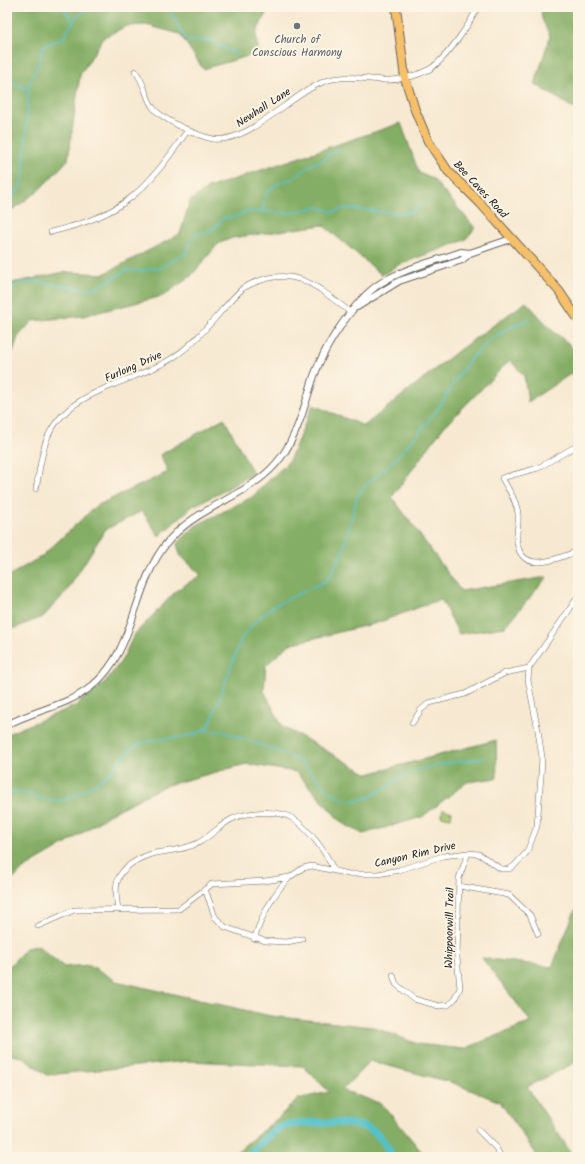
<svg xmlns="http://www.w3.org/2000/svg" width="585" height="1164" font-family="Kalam,sans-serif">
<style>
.green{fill:#a5c973;stroke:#607248}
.forest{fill:#84ad65;stroke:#506440}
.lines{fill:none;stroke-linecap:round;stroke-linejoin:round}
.stream{stroke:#53c1c9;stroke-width:1.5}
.river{stroke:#53c1c9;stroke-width:8}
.minor-casing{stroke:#69645b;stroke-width:6}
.tertiary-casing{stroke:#69645b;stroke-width:8}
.primary-casing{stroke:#69645b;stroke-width:10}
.minor{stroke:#fff;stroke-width:5}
.tertiary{stroke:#fff;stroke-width:6}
.primary{stroke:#f6c06b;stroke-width:8}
.worship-dot{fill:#6b7280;stroke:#fcf5e5;stroke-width:1.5}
.labels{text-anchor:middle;stroke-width:4;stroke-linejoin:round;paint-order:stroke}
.worship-label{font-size:11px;fill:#5b616d;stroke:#fcf5e5}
.street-label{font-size:11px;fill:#1c1c1c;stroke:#fcf5e5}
</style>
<rect width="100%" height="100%" fill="#fcf5e5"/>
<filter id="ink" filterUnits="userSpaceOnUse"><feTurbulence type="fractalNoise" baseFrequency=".025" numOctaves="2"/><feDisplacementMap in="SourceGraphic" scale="8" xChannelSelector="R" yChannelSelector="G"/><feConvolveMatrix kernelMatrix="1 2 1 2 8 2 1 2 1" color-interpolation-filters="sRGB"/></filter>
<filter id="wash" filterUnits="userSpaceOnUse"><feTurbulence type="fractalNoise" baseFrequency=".012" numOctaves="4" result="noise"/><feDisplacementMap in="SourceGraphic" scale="16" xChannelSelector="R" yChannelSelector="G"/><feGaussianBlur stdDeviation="0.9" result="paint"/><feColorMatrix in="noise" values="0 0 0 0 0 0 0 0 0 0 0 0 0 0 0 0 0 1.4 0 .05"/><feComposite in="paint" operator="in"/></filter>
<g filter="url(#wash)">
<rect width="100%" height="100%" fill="#f7e9d1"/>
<path class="green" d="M443 809 452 812 451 818 441 816Z"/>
<path class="forest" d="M7 7H269L256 34 259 53 203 69 180 34 146 25 127 26 104 37 80 75 68 160 38 191 7 214Z
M541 7H578V111L535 84 550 36 542 19Z
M401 123 419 173 433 179 475 228 465 240 398 265 382 275 323 225 232 238 218 244 191 276 163 296 83 316 32 321 18 337 7 369V284L65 272 104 274 180 234 190 201 208 188Z
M526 302 553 331 569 344 578 357V369L528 402 524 376 510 360 443 428 392 497 461 591 547 577 505 627 459 634 441 599 377 623 290 644 266 665 264 691 282 726 368 774 496 740 497 778 467 782 422 817 363 834 342 823 296 772 246 764 164 786 113 812 69 842 23 869 7 886V734L75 706 106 681 122 660 134 635 177 590 201 575 180 555 177 544 195 526 252 497 289 461 313 405 364 426 459 350Z
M224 418 253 473 222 492 193 506 159 536 142 511 105 530 67 591 43 617 7 631V577L42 556 96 506 168 472 160 455Z
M578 909V1061L527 1087 574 1157H538L500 1102 453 1083 370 1061 342 1090 382 1104 426 1157H230L277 1119 297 1099 329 1092 303 1066 188 1061 47 1075 23 1057 7 1054V969L26 948 38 946 64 967 90 965 116 981 271 1016 373 1027 418 1044 464 1049 531 1022 482 958 552 967 575 910Z"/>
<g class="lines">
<path class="stream" d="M63 7 73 22
M168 7 185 38 189 41 209 40 238 55
M7 79 28 90
M7 199 14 196 23 182 29 83 37 68 43 46 63 38 76 17 90 7
M261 212 264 206V200L267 192 279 183 294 178 314 163 323 160 328 154 339 150
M7 291 20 283 36 281 84 289 98 287 127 270 145 271 151 268 159 269 186 253 192 238 199 233 207 232 216 227 223 218 234 217 247 211 289 213 317 207 333 212 345 208 405 214 421 206
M205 730C210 731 215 731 220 731 231 734 291 755 300 761 319 776 324 797 351 800 370 802 387 785 402 777 427 764 458 762 485 758
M7 792C12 792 17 791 22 792 37 796 51 804 66 799 81 794 98 782 110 772 120 763 128 748 141 743 162 735 196 742 210 724L241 639 254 623 273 606 326 581 332 573 344 548 357 497 367 484 393 461 416 436 439 407 459 375 473 356 491 339 507 329 530 319"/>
<path class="river" d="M247 1157C259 1146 271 1129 287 1125 304 1121 358 1121 372 1130 379 1134 390 1149 391 1157"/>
</g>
</g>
<g filter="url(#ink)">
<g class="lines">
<g class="minor-casing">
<path id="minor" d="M135 71C144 81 145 95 152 106 160 119 198 136 213 139 248 144 290 95 323 82 344 74 362 79 383 80 398 81 417 76 430 69 447 58 469 25 478 7
M51 232C126 214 145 191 188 130
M578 445 538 468 502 478C508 489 517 501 518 514 519 524 516 533 517 542 522 576 558 558 578 551
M36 489C39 473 41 456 46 441 66 388 132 385 174 357 201 339 219 311 243 288 290 262 314 283 351 313
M412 723 421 710 429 703 465 694 505 673 529 668
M459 886 509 895 530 915 538 934
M205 889 215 917 225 927 265 941 287 942 302 939
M118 910C117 900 114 887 119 877 126 863 148 853 162 852 175 850 186 849 198 843 210 837 220 825 232 819 247 812 277 809 292 818 307 827 327 853 333 869
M38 926 74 910 179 909 212 884 265 881 290 877 303 868 312 866 349 874H378L399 870 443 856 468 853 479 854 501 869H509L514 866 527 852 537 826 541 776 542 757 538 731 528 680 529 668 578 597
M254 939C263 914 272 895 290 877
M393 975 396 984 414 999 439 1006 448 1005 454 1000 460 988 457 957 459 878 468 853
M478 1130 496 1148 501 1157"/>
</g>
<g class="tertiary-casing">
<path id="tertiary" d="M357 307 399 281 462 260 470 253
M7 725C34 710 68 706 92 686 140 647 131 575 176 533 208 502 255 494 282 456 299 432 305 403 314 376 325 345 357 295 386 280 409 267 436 261 461 252L470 253 511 239"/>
</g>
<g class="primary-casing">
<path id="primary" d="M396 7 405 78 415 110 428 141 448 171 481 204 559 291 578 319"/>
</g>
<use href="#minor" class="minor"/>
<use href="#tertiary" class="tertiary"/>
<use href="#primary" class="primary"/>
</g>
</g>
<circle class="worship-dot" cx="297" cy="26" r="4"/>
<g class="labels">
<g class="worship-label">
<text x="297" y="43">Church of<tspan x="297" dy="13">Conscious Harmony</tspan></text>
</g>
<g class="street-label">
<text transform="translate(263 107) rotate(-33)" y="4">Newhall Lane</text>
<text transform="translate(481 189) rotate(47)" y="4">Bee Caves Road</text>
<text transform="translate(133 366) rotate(-24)" y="4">Furlong Drive</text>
<text transform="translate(415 854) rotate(-13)" y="4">Canyon Rim Drive</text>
<text transform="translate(449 928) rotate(-89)" y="4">Whippoorwill Trail</text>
</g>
</g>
<rect width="585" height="1164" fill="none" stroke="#fcf5e5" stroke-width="24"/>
</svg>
